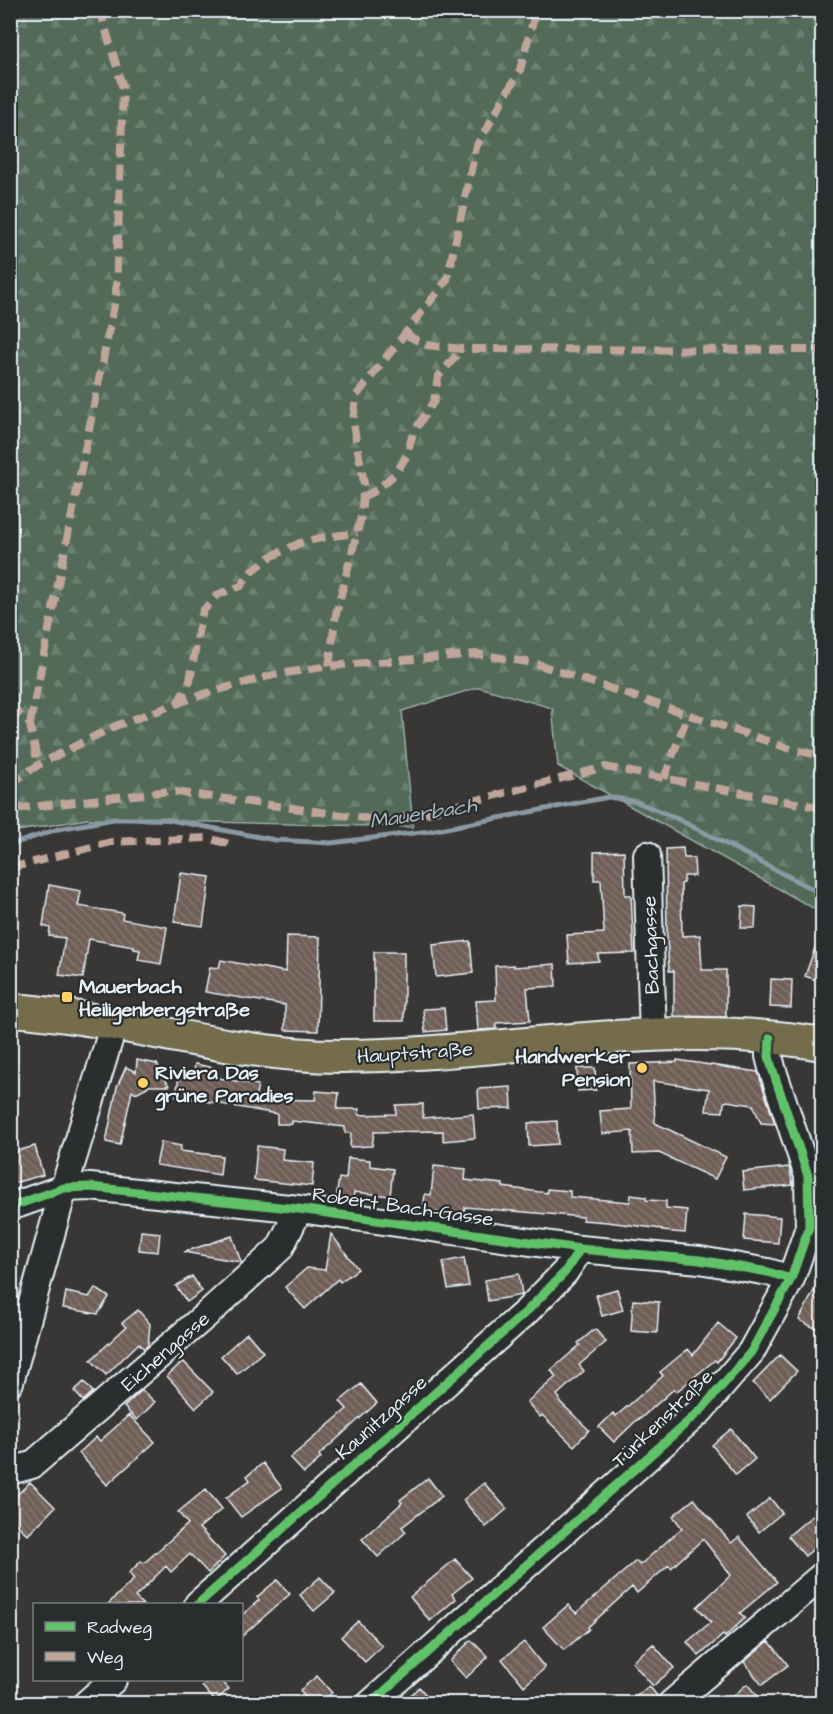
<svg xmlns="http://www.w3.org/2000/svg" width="833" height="1714" font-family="'Architects Daughter',sans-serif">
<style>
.forest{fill:url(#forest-firs);stroke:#9daea8;stroke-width:1.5}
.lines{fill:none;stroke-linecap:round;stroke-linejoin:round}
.stream{stroke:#8a9aa5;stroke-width:5}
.building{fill:url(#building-back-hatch);stroke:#e8f1f8;stroke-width:1.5}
.minor-casing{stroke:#e8f1f8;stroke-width:30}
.major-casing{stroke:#e8f1f8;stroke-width:36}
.minor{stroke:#2a2d2e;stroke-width:26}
.major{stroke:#746c4b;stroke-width:32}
.quiet{stroke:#c0a59a;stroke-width:8;stroke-dasharray:15 8;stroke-linecap:butt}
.cycleway-casing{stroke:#2a2d2e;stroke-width:13}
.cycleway{stroke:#61c268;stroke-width:9}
.poi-dot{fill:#ffd166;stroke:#2a2d2e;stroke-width:2}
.labels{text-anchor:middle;stroke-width:4.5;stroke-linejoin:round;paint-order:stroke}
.street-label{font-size:20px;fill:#e8f1f8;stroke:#2a2d2e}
.poi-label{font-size:20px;font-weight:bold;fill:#e8f1f8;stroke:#2a2d2e;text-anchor:start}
.water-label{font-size:21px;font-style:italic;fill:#a9b7c1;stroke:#2a2d2e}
</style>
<defs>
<pattern id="forest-firs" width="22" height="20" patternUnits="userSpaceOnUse" patternTransform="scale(1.5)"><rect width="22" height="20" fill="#526b59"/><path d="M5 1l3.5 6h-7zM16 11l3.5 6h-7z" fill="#6b8172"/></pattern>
<pattern id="building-back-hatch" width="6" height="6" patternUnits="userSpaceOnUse" patternTransform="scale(1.5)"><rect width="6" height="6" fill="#6f5e57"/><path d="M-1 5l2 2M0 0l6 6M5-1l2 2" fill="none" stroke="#847670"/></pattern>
</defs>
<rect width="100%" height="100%" fill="#383736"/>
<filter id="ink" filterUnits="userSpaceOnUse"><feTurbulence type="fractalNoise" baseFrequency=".0167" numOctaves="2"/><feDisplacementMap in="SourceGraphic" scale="12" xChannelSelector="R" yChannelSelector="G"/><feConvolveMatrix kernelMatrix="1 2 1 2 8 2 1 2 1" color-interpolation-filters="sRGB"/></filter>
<g filter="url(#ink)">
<path class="forest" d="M11 10 822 11V913L558 766 552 708 479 687 402 711 413 827 87 819 11 832Z"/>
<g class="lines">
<path class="stream" d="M10 845 58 829 114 819H165L275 840 331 843 430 831 609 797 637 802 678 819 822 894"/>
</g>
<path class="building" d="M683 848 684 858H694L695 876H684V883L681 884 682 936 700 935 702 970H726V1017L674 1016V971H669L667 937 666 849Z
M624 851 625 895H631L634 953 598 954 599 961 569 963 567 935 604 933 601 880H594V852Z
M181 873 210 877 203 926 174 922Z
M49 885 81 891 78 906 123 913 122 919 167 927 161 964 138 960 140 950 134 949V947L89 939 83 978 59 975 65 938 49 936 50 928 43 926Z
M742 906 756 907 755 928H741Z
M820 934H822V982L805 976Z
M287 936 320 937 318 1031 285 1030V1005L205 992 210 967 219 968 221 960 286 972Z
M470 941 473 973 436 977 433 945Z
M374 952H404V1021H374Z
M555 964 556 986 527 988 530 1021 496 1023V1029L478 1030 476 1001 496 1000 495 966 514 965V967Z
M771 979 792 980 791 1008 770 1007Z
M444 1008 446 1030 425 1032 423 1009Z
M137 1060 157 1064 169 1086H149L136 1093 132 1091 120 1145 106 1142 117 1087 126 1067 136 1072Z
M677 1060 758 1072 775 1124 761 1123 753 1105 727 1101 724 1103 723 1112 706 1111 709 1089 653 1081 655 1123 726 1157 715 1179 659 1153 633 1154 632 1131 602 1134 600 1111 631 1109 630 1064 677 1062Z
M195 1064 215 1068 213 1077 258 1085 255 1099 315 1100 316 1091 339 1093 337 1109H359V1115L396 1114V1105L423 1104V1118L473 1114 475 1138 443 1141V1131L374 1132 372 1146 350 1147 351 1133H345V1127L292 1121V1124H277V1114L176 1096 180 1070 194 1072Z
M577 1068H595L596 1090 578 1091Z
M511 1087 512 1108 479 1109 478 1089Z
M557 1121 558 1144 529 1146 528 1123Z
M161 1142 181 1146 180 1151 222 1156 220 1175 156 1165Z
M35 1146 43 1175 10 1184V1153Z
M257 1146 283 1149 282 1160 314 1163 312 1186 254 1180Z
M348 1158 370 1160V1166L393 1169 390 1196 354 1192 353 1201 336 1199 339 1178 346 1179Z
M434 1166 466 1169 465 1180 503 1184V1187L547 1193V1189L570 1191V1197L630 1202 631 1195 646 1197V1200L666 1201V1208L687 1210 685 1233 662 1231V1229L607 1222 582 1220 583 1217 465 1207 463 1216 429 1212 423 1211 425 1194 431 1195Z
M789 1167 793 1185 744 1190 742 1172Z
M746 1214 780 1217 778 1243 744 1240Z
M141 1231 160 1233 158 1252 139 1250Z
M331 1234 358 1269 340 1282 338 1279 305 1309 285 1287 307 1268 325 1270Z
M232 1236 241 1262 184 1252Z
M464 1258 469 1286 448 1289 443 1262Z
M519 1274 522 1295 488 1301 485 1280Z
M822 1275V1332L799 1320Z
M192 1276 202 1291 187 1302 176 1286Z
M95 1288 109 1297 98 1314 63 1308 66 1292 89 1297Z
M617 1289 623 1310 602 1316 596 1295Z
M633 1300 659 1302 657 1333 631 1331Z
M138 1310 150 1324 148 1345 144 1349 139 1343 106 1375 91 1360 126 1327 122 1323Z
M718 1323 736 1338 717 1362 715 1360 676 1392 674 1389 640 1419 639 1418 614 1442 599 1427 613 1413 616 1416 663 1376 660 1372 688 1349 693 1355Z
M595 1329 606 1342 579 1365 584 1371 557 1395 560 1399 559 1401 589 1430 574 1446 542 1415 540 1417 527 1402 556 1377 551 1370 580 1345 578 1343Z
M247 1333 263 1352 237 1374 221 1356Z
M780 1355 797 1371 770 1399 753 1383Z
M183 1361 213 1392 196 1408 167 1376Z
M84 1382 93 1392 83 1401 74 1391Z
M361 1384 377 1403 319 1455 321 1458 304 1473 290 1458 347 1409 340 1401Z
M142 1390 155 1402 137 1420 124 1407Z
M129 1415 155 1442 107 1485 79 1453 96 1437 100 1441Z
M731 1429 755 1459 736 1475 712 1445Z
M263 1463 282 1488 241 1517 226 1498 250 1480 247 1476Z
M428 1478 442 1496 402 1527 406 1532 378 1557 362 1539 402 1503 400 1500Z
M30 1482 55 1507 28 1535 10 1518V1502Z
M484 1483 507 1509 486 1527 463 1500Z
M206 1489 222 1509 199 1528 225 1556 208 1573 190 1554 171 1572 166 1566 135 1597 143 1605H107L134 1579 129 1573 141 1561 144 1563 188 1524 178 1512Z
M770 1498 782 1513 759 1532 747 1517Z
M694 1499 731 1543 739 1537 777 1582 740 1613 745 1618 725 1637 723 1635 699 1656 687 1642 711 1622 697 1607 731 1575 703 1539 671 1568 669 1565 637 1593 632 1587 588 1627 589 1629 564 1650 543 1627 568 1605 576 1613 636 1561 640 1565 682 1528 673 1516Z
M813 1515 822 1527V1542L805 1556 788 1536Z
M455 1559 472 1578 452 1594 456 1599 430 1621 410 1597Z
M320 1577 335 1593 314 1611 300 1595Z
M277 1580 290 1594 242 1636V1615L259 1600 257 1597Z
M358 1621 382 1646 365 1662 341 1637Z
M471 1640 488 1657 466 1678 450 1661Z
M769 1641 788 1665 762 1685 744 1662Z
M524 1642 545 1668 524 1686 502 1659Z
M653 1644 674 1668 653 1686 632 1662Z
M317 1676 332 1693 319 1704H311L300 1690Z
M210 1680H221L229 1689 215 1701 202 1686Z
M747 1684 764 1704H724Z
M649 1686 658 1697 656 1704H627Z
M419 1687 434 1704H401Z"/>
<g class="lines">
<g class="minor-casing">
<path id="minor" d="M647 855 653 1035
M10 1207 64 1188 90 1187 299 1209 580 1249 700 1260 768 1272 791 1279
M10 1382 64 1188 114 1024
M10 1471 32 1465 206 1315 280 1248 299 1209
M198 1604 527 1311 565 1272 580 1249
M86 1704 113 1680
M370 1704 701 1410 751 1352 791 1279 809 1227 808 1176 772 1068 769 1056 770 1038
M671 1704 822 1576"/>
</g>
<g class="major-casing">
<path id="major" d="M10 1010C122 1017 231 1057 343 1056 502 1055 663 1016 822 1044"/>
</g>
<use href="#minor" class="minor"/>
<use href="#major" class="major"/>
<path class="quiet" d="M405 334 426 345 462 349 822 350
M363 497 378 489 396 473 407 455 413 433 434 401 438 377 462 349
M329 666 336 614 361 517 364 483 353 423 356 396 447 280 476 147 520 70 533 21V10
M177 704 190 681 199 627 203 611 217 595 241 586 252 571 272 556 300 543 325 537 357 533
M10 706 30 724 38 765
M30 724 116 295 123 88 100 10
M664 779 688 714
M10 784 38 765 115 726 204 694 273 675 329 666 477 654 534 663 791 749 822 756
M15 809 169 791 393 822 605 767 822 808
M10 868 111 842 208 838 229 844"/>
<g class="cycleway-casing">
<path id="cycleway" d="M10 1207 64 1188 90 1187 299 1209 580 1249 700 1260 768 1272 791 1279
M198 1604 527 1311 565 1272 580 1249
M370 1704 701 1410 751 1352 791 1279 809 1227 808 1176 772 1068 769 1056 770 1038"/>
</g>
<use href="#cycleway" class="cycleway"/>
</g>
</g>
<g class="poi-dot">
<rect x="61" y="991" width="12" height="12" rx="3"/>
<circle cx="642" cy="1068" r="6"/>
<circle cx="143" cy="1083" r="6"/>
</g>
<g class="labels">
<g class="street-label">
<text transform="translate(650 945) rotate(-92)" y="7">Bachgasse</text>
<text transform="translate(415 1052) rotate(-4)" y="7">Hauptstraße</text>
<text transform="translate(403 1206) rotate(8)" y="7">Robert Bach-Gasse</text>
<text transform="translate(165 1351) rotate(-41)" y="7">Eichengasse</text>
<text transform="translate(381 1417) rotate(-42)" y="7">Kaunitzgasse</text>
<text transform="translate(662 1418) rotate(-44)" y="7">Türkenstraße</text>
</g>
<g class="poi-label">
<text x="79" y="993">Mauerbach<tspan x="79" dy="23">Heiligenbergstraße</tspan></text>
<text x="630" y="1063" text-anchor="end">Handwerker<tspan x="630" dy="23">Pension</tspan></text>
<text x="155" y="1079">Riviera Das<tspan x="155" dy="23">grüne Paradies</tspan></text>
</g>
<g class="water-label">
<text transform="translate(423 813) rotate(-9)" y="7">Mauerbach</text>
</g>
</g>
<rect width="833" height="1714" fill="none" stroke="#2a2d2e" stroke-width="36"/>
<rect x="18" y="18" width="797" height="1678" fill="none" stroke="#e8f1f8" stroke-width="2" filter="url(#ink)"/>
<rect x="33" y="1603" width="210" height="78" fill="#2a2d2e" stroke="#767b7f" stroke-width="1.5"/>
<rect x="45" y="1622" width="30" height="9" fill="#61c268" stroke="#767b7f" stroke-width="1.5"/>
<text x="87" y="1633" font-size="18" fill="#e8f1f8">Radweg</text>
<rect x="45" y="1652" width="30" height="9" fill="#c0a59a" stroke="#767b7f" stroke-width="1.5"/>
<text x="87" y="1663" font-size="18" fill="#e8f1f8">Weg</text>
</svg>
